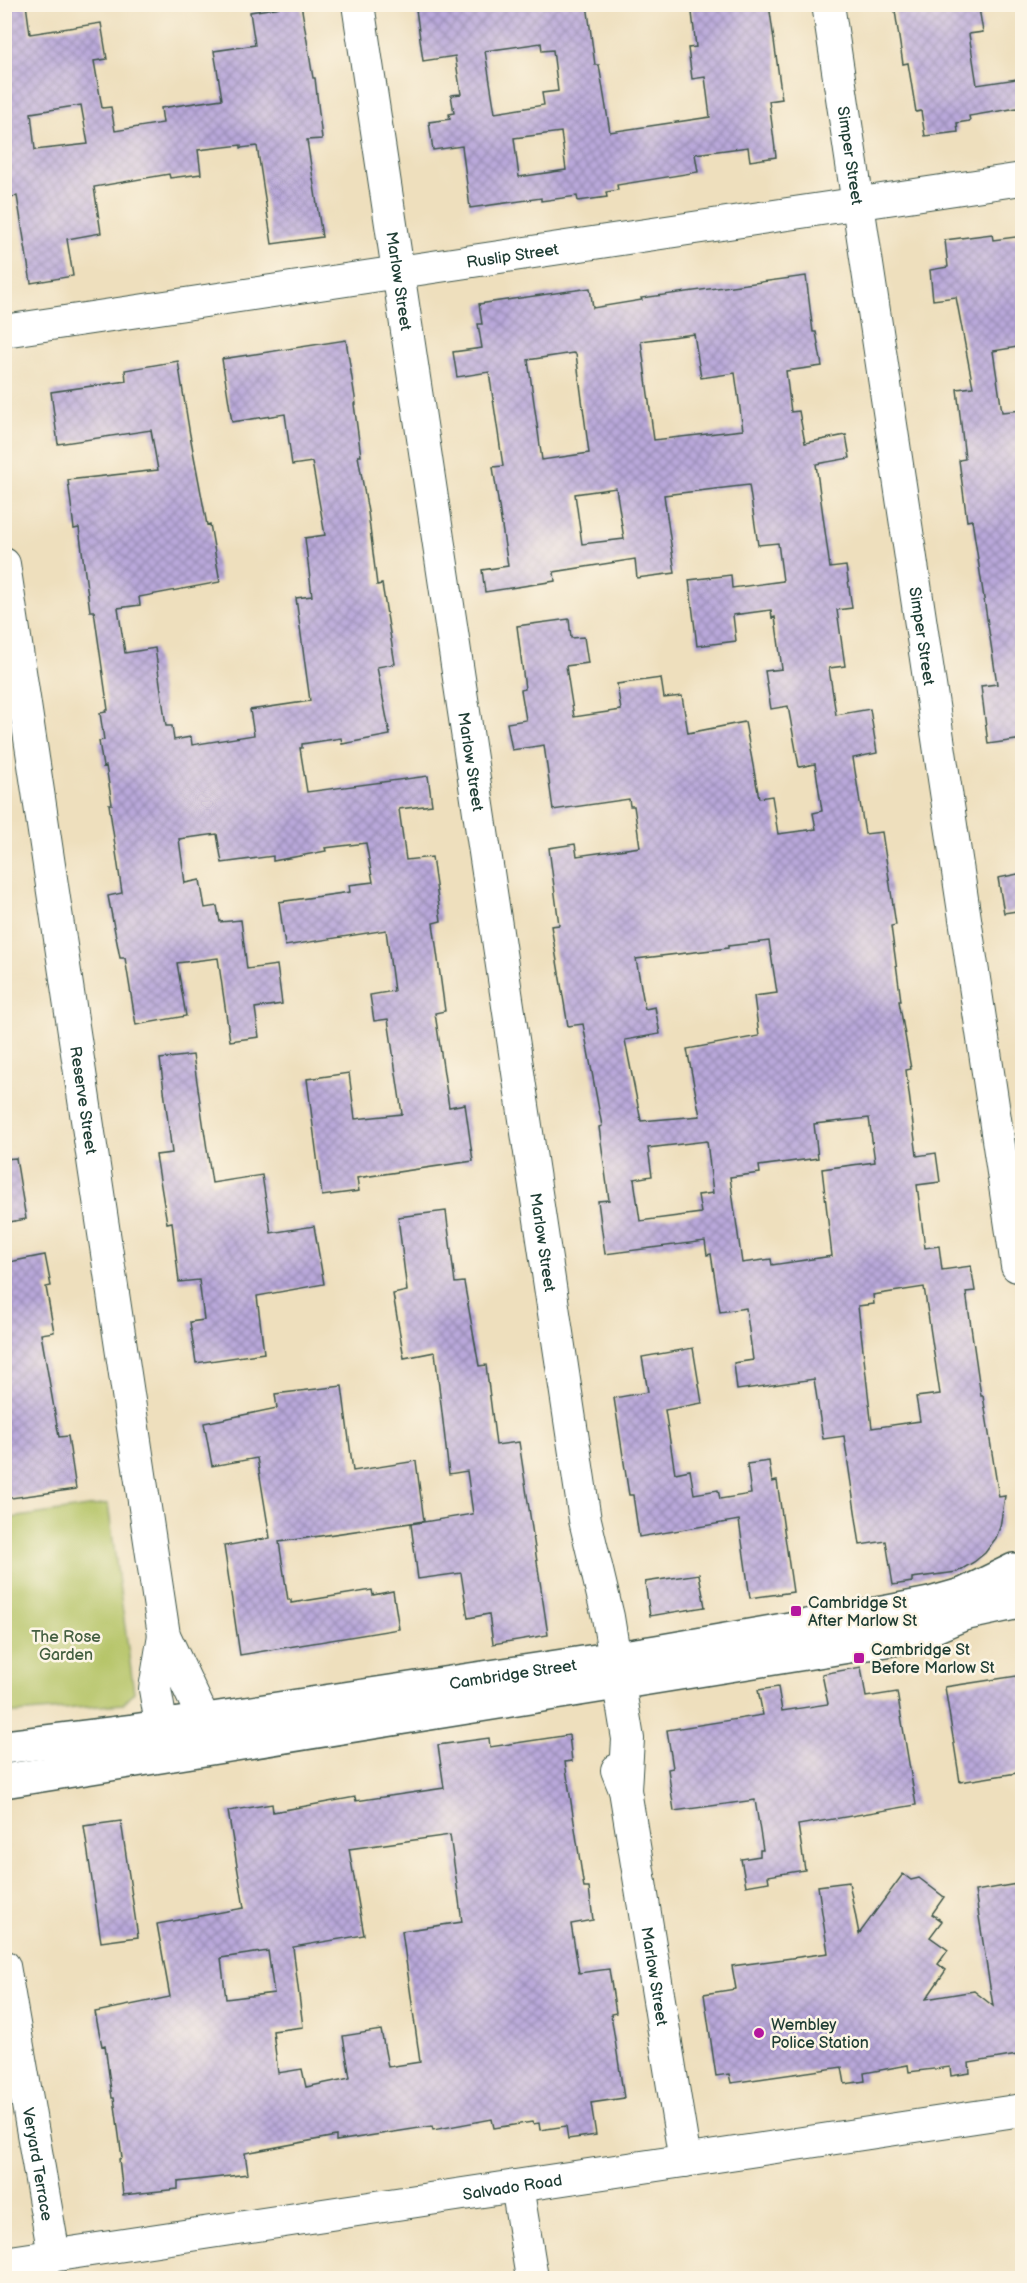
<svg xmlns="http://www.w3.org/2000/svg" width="1027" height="2283" font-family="'Balsamiq Sans',sans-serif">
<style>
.garden{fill:#b5c467;stroke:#6a804e;stroke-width:1.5}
.building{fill:url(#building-cross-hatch);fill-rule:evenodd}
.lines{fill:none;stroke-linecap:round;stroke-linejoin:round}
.minor-casing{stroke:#3e5549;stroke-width:34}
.major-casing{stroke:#3e5549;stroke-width:36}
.minor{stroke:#fff;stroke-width:32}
.major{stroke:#fff;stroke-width:33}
.poi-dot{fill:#b5179e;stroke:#fcf5e5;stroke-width:2}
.labels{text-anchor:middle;stroke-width:5;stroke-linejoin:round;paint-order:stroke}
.street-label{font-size:16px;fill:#1f3d34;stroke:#fcf5e5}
.poi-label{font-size:16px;fill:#1f3d34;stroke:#fcf5e5;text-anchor:start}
.park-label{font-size:16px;fill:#445f41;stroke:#fcf5e5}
</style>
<defs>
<pattern id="building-cross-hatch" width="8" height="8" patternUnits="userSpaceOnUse" patternTransform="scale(1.5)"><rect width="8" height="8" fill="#b9a8da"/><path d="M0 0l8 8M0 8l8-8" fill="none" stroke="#968ab2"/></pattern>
</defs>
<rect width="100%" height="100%" fill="#fcf5e5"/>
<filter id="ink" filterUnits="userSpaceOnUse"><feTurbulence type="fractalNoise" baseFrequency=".0167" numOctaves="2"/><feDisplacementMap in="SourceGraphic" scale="12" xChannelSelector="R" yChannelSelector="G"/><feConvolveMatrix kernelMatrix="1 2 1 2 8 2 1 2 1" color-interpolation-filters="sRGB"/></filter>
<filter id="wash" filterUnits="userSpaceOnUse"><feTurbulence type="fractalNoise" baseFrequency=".008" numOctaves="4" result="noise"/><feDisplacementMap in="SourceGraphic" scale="24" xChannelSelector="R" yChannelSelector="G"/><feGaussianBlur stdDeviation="1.35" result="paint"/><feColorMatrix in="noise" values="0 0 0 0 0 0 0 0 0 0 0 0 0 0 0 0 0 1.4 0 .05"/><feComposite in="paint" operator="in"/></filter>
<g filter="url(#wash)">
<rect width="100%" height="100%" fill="#eedfbd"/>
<path class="garden" d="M108 1504 134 1692 123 1704 5 1714V1519Z"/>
<g id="blocks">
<path class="building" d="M4 4H26L30 34 101 23 107 59 94 61 102 108 111 107 115 131 163 123 161 108 222 99 214 51 255 45 250 12 301 4 313 78H315L322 139 307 140 322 237 272 244 257 146 241 148V145L198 150 201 174 170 178 169 174 94 187 101 233 67 239 73 276 31 283 17 196 6 198 4 183ZM81 105 88 144 35 150 31 113Z
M447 4H587L595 65H599L610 132 710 117 705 77 692 79 688 48 696 47 691 4H769L782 99 769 101 776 157 750 161 748 147 695 154 698 172 617 185 618 190 606 192 607 197 578 201 577 196 541 201V198L470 208 462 146 433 150 429 122 450 119 449 114 454 113 451 95 461 94 455 56 423 61 416 9ZM541 43 542 51 553 50 558 91 542 93 544 105 495 113 485 51ZM561 132 566 170 519 177 514 138Z
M894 4H968V10L979 8 983 32 969 34 977 85 1023 78V107L969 116 970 121 957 123 958 132 925 136 921 111 916 112 908 63 903 64Z
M992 234 993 240 1023 236V346L993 351 1002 412 1023 410V739L988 744 981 686 997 684 972 520 967 521 959 460 965 459 957 389 973 387 956 297 933 300 930 270 948 267 945 240Z
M806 276 813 332H816L822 366 786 371 791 412 799 411 805 443 846 435 850 458 816 464 830 568 846 566 852 608 837 610 845 666 829 668 836 715 870 709 877 753 853 758 865 834 882 832 896 925 891 926 901 1001H899L911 1069 906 1070 917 1156 936 1153 940 1182 917 1185 925 1248 939 1246 942 1270 971 1266 975 1291 966 1292 981 1396H983L999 1497 1005 1496 1000 1527 996 1538 985 1553 974 1562 957 1572 912 1578V1582L893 1585 886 1541 860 1545 844 1436 823 1439 814 1379 737 1390 734 1363 753 1360 746 1308 720 1312 711 1254 707 1255 705 1241 605 1254 598 1201 609 1200 599 1127 602 1126 583 1024 568 1026 551 926 559 925 549 848 575 844 577 856 640 847 634 806H630L629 799 553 810 544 745 512 750 507 723 526 720 521 690 525 689 517 626 569 619 571 638 584 637 588 663 566 666 574 717 621 710 617 684 661 678 664 698 682 696 688 733 745 722 759 798 772 796 778 834 816 829 813 813 822 811 815 764 799 767 788 706 771 709 765 671 782 669 775 617 772 618 771 610 733 615 736 641 697 646 689 580 731 575 732 588 783 581 778 543 758 545 749 485 664 495 675 573 637 578 635 559 554 572 555 581 485 592 482 570 508 566 493 467 503 466 489 372 457 377 453 352 482 348 478 324H482L479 304 590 288 593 308 642 300 641 298ZM694 334 701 378 735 373 743 430 654 440 641 341ZM573 353 576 354 589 453 542 460 528 360ZM616 488 624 539 582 544 575 494ZM769 941 777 993 754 996 759 1036 687 1049 700 1116 641 1121 625 1040 660 1034 655 1007 645 1009 636 959 728 948V946ZM869 1118 875 1162 822 1169 832 1256 772 1265 771 1259 742 1263 730 1177 760 1173 759 1166 818 1158 814 1124ZM707 1141 713 1193 698 1195 701 1213 640 1221 634 1179 652 1176 648 1148ZM924 1287 940 1394 916 1397 920 1421 872 1428 858 1306 874 1304 873 1295Z
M346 340 356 404H354L361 456H358L368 512 377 585 382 584 395 664 377 667 390 735 342 744 341 738 302 744V748H300L307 792 428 776 432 805 399 809 406 860 432 857 441 921 433 923 445 1011 435 1013 449 1107 465 1104 473 1161 357 1178 359 1191 322 1196 307 1079 349 1073 355 1119 402 1114 388 1019 374 1021 370 995 394 991 386 930 285 946 279 902 350 892 349 885 373 882 366 843 325 848 326 851 273 861V856L222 863 217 834 179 839 185 883 200 880 205 908 217 906 220 922 241 920 247 969 277 965 282 1004 255 1008 259 1037 230 1041 218 958 177 963 186 1016 136 1025 125 958H120L108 896 122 893 109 804H112L106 766 103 767 99 741 104 740 100 713 106 712 105 710H108L94 611H90L79 528 74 529 68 480 158 470 151 430 58 444 51 392 126 381 125 370 178 361 190 435 207 525 210 524 220 582 139 597 140 605 118 608 125 653 155 648 166 726H172L174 740 191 737 192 745 254 735 250 710 310 701 296 598 312 596 305 538 325 535 312 462 292 465 285 414 232 422 222 359Z
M1023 873V910L1004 913 998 878Z
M193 1055 212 1183 262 1175 271 1233 314 1226 324 1284 257 1296 264 1353 196 1363 190 1322 204 1320 199 1280 179 1282 172 1222 167 1223 156 1155 172 1153 160 1059Z
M16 1158 26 1219 4 1223V1159Z
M446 1211 455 1283 464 1282 479 1366 486 1365 496 1445 519 1442 548 1635 493 1644 489 1614 468 1618 461 1573 418 1579 411 1524 473 1514 467 1471 449 1474 435 1352 404 1358 393 1294 407 1291 398 1217Z
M45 1255 51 1286 46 1287 54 1332 41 1334 59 1437 68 1436 76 1489 4 1499V1263Z
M693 1348 702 1403 665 1410 675 1473 690 1470 694 1494 718 1490 720 1499 751 1494 747 1464 769 1461 772 1482 777 1481 793 1592 750 1598 739 1520 639 1537 633 1495H629L614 1398 648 1392 642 1357Z
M342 1386 353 1471 416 1461 424 1521 279 1542 288 1600H291V1603L372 1590 373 1595 393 1591 399 1629 240 1655 224 1546 270 1538 257 1458 212 1466 204 1423 277 1408 275 1394Z
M699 1574 705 1607 650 1616 645 1582Z
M861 1667 866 1697 897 1692 916 1805 798 1825 805 1870 768 1876 769 1882 746 1886 741 1859 760 1856V1850H763L755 1800 674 1811 668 1769 673 1768 667 1730 763 1715 758 1690 778 1687 782 1711 828 1704 822 1674Z
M1023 1675V1772L960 1782 945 1687Z
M569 1735 572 1761 565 1762 584 1888H589L593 1920 571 1924 579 1973 609 1969 616 2013 611 2014 624 2098 591 2103 596 2135 568 2139 566 2126 540 2130 539 2123 533 2124 532 2122 494 2128 492 2119 433 2130 432 2126 336 2141V2136L245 2153 248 2174 178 2182V2189L123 2195 119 2159 122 2158 114 2098H112L105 2045 102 2046 95 2012 170 1997 157 1924 244 1908 228 1811 272 1804 273 1812 355 1797 356 1801 444 1788 438 1745 489 1738 490 1747ZM450 1835 462 1922 402 1931 420 2062 388 2067 381 2030 343 2036 350 2078 306 2087 302 2069 278 2073 273 2031 303 2027 293 1947 364 1935 349 1849ZM268 1951 274 1993 226 1999 221 1958Z
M121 1821 138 1937 101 1942 84 1826Z
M903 1874 911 1880 919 1878 944 1897 932 1914 942 1921 930 1937 948 1950 938 1964 946 1970 926 1999 974 1991 993 2006 975 1891 1023 1883V1965L1016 1966 1023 2005V2054L969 2063 970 2073 951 2076 950 2067 909 2072 908 2065 864 2073 865 2081 845 2084 842 2067 731 2083 729 2074 716 2076 704 1994 736 1989 732 1966 828 1953 818 1886 849 1882 859 1934Z"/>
</g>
</g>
<g filter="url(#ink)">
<use href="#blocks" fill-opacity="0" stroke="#3e5549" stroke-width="1.5"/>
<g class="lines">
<g class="minor-casing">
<g id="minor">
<path id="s1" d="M358 4 585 1520 608 1617 628 1739 625 1790"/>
<path id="s2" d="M828 4 1017 1266"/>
<path id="s3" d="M4 331 1022 179"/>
<path id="s4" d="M4 564 164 1635 204 1720"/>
<path d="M164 1635 155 1689 166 1753"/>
<path id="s5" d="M617 1770 625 1790 685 2161"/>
<path id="s6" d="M4 1966 54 2255"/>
<path d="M517 2186 532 2278"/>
<path id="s7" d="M4 2263 1022 2110"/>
</g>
</g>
<g class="major-casing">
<g id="major">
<path id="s8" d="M4 1747 133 1731 656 1652 888 1612 930 1604 965 1594 1014 1570"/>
<path d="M4 1781 911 1636 963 1614 1014 1603"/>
</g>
</g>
<use href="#minor" class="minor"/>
<use href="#major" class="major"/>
</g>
</g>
<g class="poi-dot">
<rect x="790" y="1605" width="12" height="12" rx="3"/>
<rect x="853" y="1652" width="12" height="12" rx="3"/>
<circle cx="759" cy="2033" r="6"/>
</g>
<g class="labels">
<g class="street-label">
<text dy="6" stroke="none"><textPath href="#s2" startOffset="153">Simper Street</textPath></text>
<text dy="6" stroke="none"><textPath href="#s3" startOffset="514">Ruslip Street</textPath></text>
<text dy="6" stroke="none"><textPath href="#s1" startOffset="280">Marlow Street</textPath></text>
<text dy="6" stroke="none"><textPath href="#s2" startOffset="639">Simper Street</textPath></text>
<text dy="6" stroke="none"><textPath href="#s1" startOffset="766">Marlow Street</textPath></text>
<text dy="6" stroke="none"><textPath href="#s4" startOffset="542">Reserve Street</textPath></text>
<text dy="6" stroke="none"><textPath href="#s1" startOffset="1252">Marlow Street</textPath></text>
<text dy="6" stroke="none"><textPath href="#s8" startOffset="514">Cambridge Street</textPath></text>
<text dy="6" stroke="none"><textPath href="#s5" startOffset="210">Marlow Street</textPath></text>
<text dy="6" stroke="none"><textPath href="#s6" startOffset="201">Veryard Terrace</textPath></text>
<text dy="6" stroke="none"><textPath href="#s7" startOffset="514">Salvado Road</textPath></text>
</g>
<g class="poi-label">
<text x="808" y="1608">Cambridge St<tspan x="808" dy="18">After Marlow St</tspan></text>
<text x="871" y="1655">Cambridge St<tspan x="871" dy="18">Before Marlow St</tspan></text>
<text x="771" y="2030">Wembley<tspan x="771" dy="18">Police Station</tspan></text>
</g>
<g class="park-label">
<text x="66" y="1642">The Rose<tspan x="66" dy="18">Garden</tspan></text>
</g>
</g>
<rect width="1027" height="2283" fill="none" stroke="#fcf5e5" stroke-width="24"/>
</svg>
